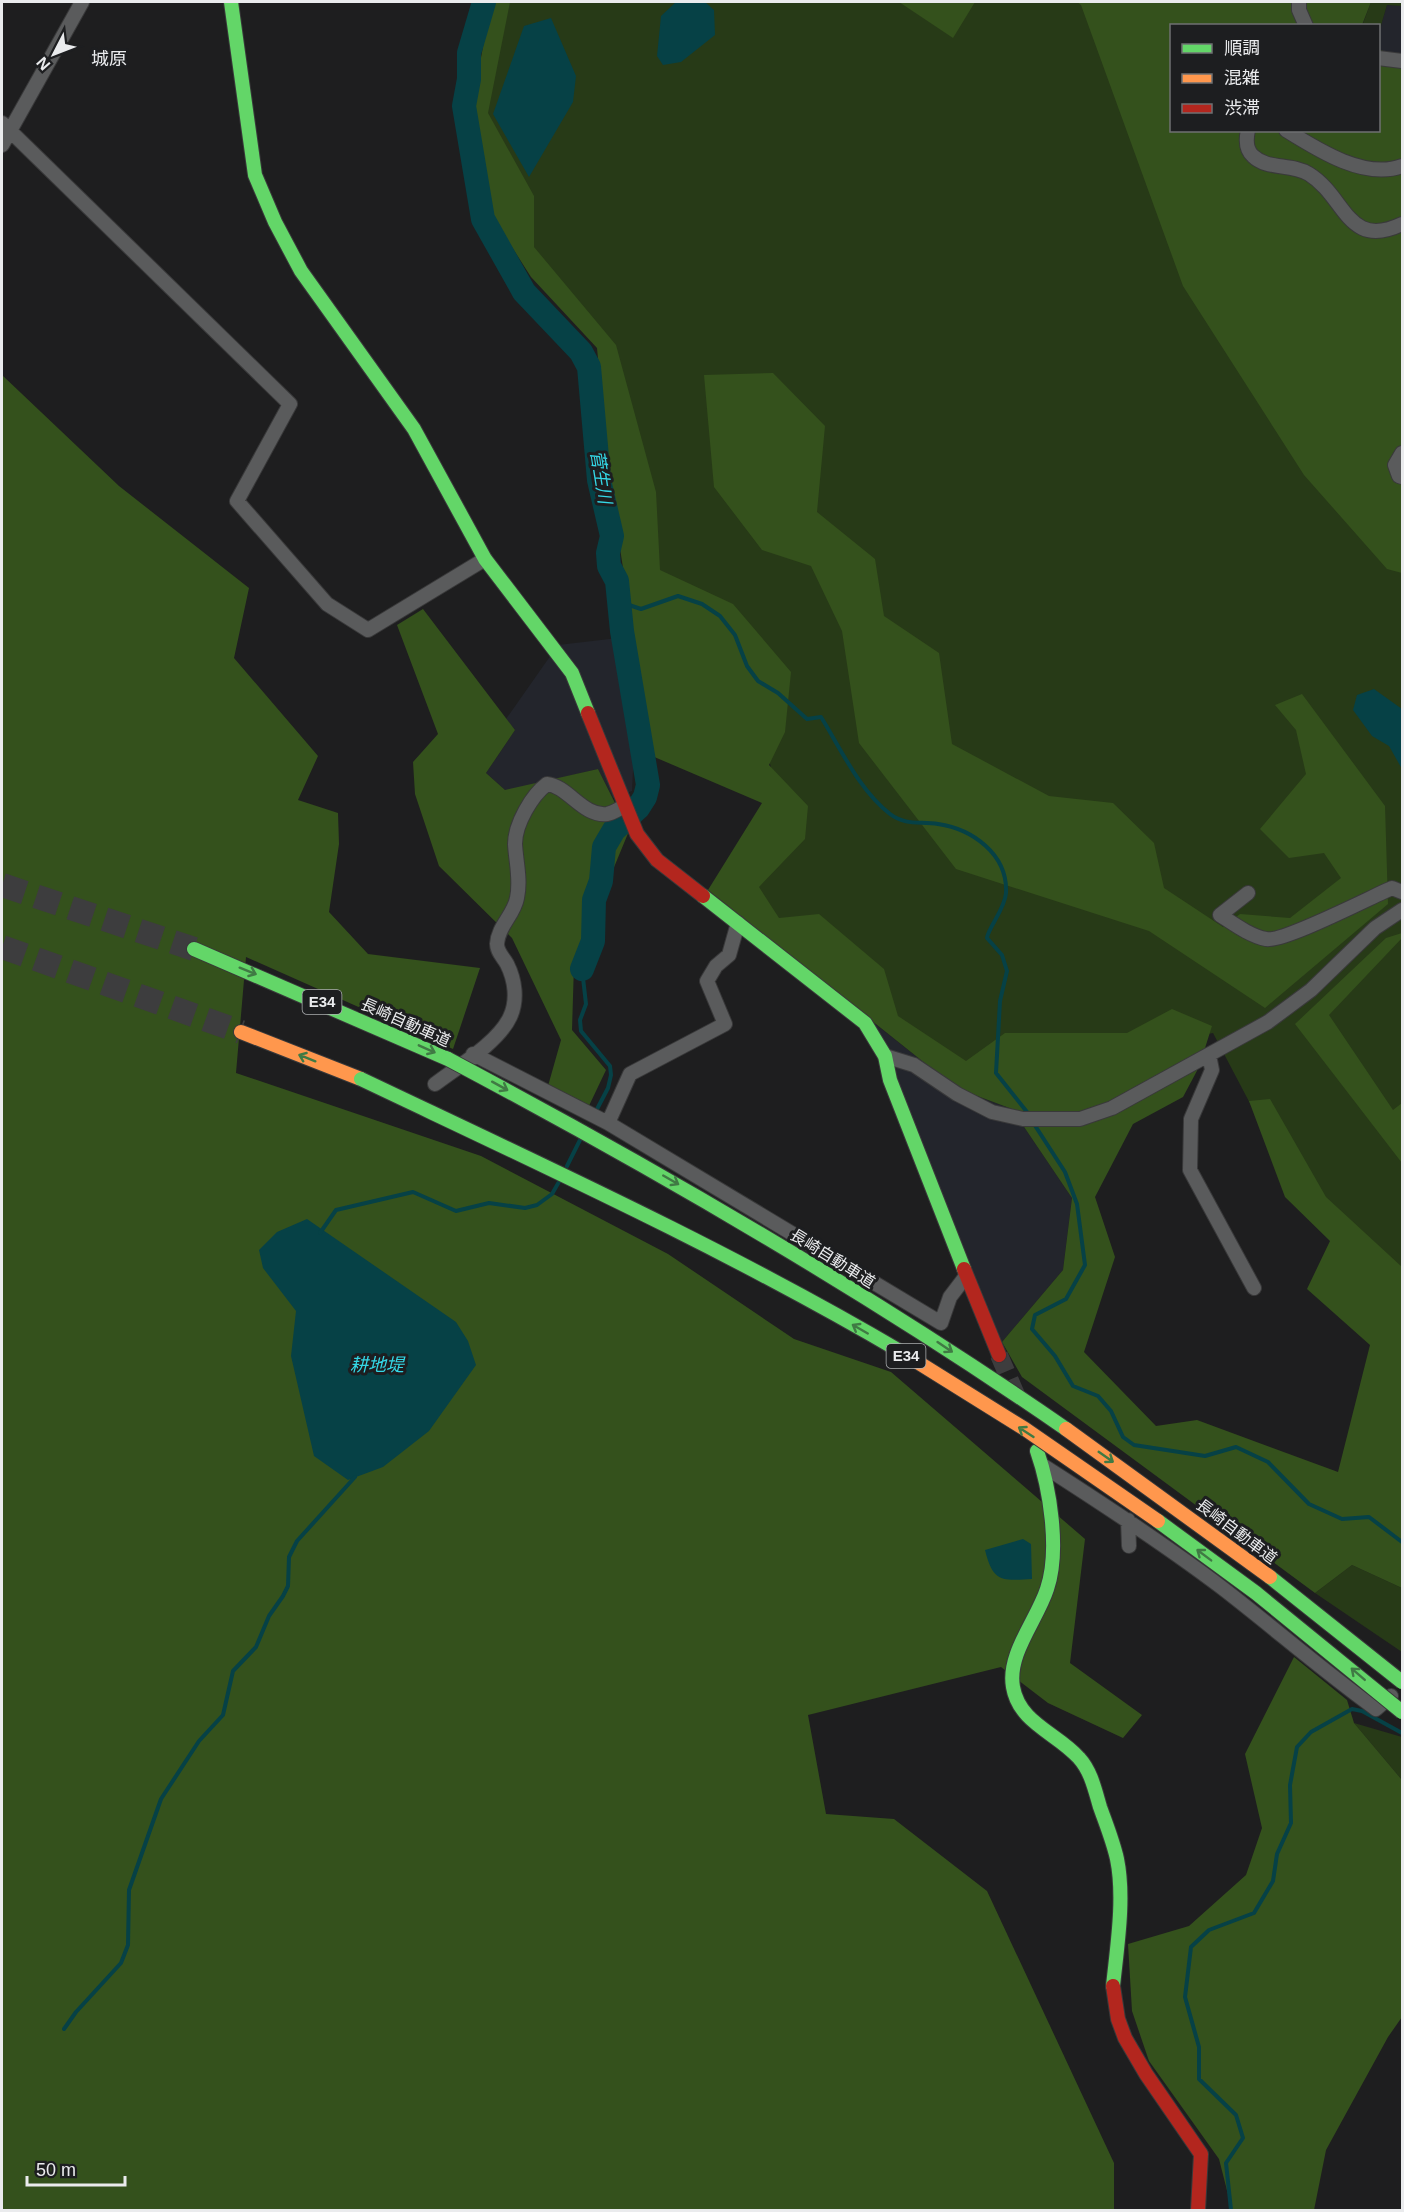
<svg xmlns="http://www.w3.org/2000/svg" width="1404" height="2212" font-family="Arial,'Noto Sans JP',sans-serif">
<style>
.built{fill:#23252c}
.green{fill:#273a17}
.forest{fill:#34511c}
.water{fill:#064146}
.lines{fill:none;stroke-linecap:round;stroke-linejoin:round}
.stream{stroke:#064146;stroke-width:4}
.river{stroke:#064146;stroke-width:24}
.secondary-tunnel{stroke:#3d3d3e;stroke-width:18;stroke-dasharray:18 9;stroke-linecap:butt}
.highway-tunnel{stroke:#3d3d3e;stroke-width:24;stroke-dasharray:24 12;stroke-linecap:butt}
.street-casing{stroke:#39393a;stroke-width:16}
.fast-casing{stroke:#39393a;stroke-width:16}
.slow-casing{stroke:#39393a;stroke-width:16}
.jam-casing{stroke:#39393a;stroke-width:16}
.street{stroke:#5a5b5c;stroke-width:14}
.fast{stroke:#63d668;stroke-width:14}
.slow{stroke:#ff974d;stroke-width:14}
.jam{stroke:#b3261e;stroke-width:14}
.fast-bridge-casing{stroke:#39393a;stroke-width:16;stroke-linecap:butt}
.slow-bridge-casing{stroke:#39393a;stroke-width:16;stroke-linecap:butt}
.fast-bridge{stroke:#63d668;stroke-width:14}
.slow-bridge{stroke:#ff974d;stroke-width:14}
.oneway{stroke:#407a44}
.labels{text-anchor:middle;stroke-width:6;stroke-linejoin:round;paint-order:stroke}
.shield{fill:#1d1e20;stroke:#acaeb0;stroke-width:1.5}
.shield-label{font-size:15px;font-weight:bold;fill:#eaebed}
.street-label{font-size:16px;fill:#eaebed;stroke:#1d1e20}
.neighbourhood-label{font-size:18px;fill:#eaebed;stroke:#1d1e20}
.water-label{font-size:18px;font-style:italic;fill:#34d7e6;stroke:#1d1e20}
</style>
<rect width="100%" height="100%" fill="#1e1e1f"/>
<path class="built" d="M1387 5 1402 6V55L1379 50V32Z
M618 638 634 750 632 791 613 798 598 769 506 791 486 773 515 730 506 719 558 645Z
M873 1022 956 1088 1012 1109 1072 1198 1063 1270 1002 1342Z"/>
<path class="green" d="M501 2H1091L1402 538V1431L1381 1278 1305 1208 1213 1033 973 1082 733 896 779 795 726 611 649 570 613 352 527 251 482 111Z
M1371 2H1402V6L1387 5 1379 32 1378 26H1362Z
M1352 1565 1402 1588V1652L1315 1593Z
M1354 1723 1402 1737V1780Z"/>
<path class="forest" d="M491 2H510L488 113 534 196V247L616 345 656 492 660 570 733 604 791 672 785 732 769 765 808 806 805 839 759 887 779 918 819 914 884 969 898 1016 966 1061 1005 1033H1127L1172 1009 1212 1026 1199 1067 1183 1097 1133 1124 1095 1197 1115 1257 1084 1352 1156 1426 1197 1420 1338 1472 1370 1345 1307 1289 1330 1241 1285 1197 1249 1101 1270 1099 1326 1197 1402 1267V1588L1352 1565 1315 1593 1022 1377 1002 1342 1063 1270 1072 1198 1012 1109 956 1088 708 890 762 803 652 756 611 490 597 348 531 277 494 219 472 108Z
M899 2H975L953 38Z
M1077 2H1371L1362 25 1172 26V130H1378L1379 50 1402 55V573L1387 569 1304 475 1183 286 1081 5Z
M773 373 825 426 817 512 875 559 884 616 939 653 952 744 1049 796 1113 803 1154 843 1164 888 1223 927 1240 914 1290 918 1341 878 1324 853 1289 858 1260 829 1306 774 1296 730 1275 705 1302 694 1385 806 1388 904 1265 1008 1149 931 956 869 859 743 842 631 811 566 762 550 714 487 704 375Z
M2 375 119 486 249 588 234 658 318 756 298 800 338 813 339 844 329 912 368 954 480 968 453 1049 246 957 236 1073 481 1156 668 1254 794 1339 891 1372 1085 1539 1070 1663 1142 1715 1123 1738 1048 1703 1001 1667 808 1715 826 1814 894 1819 987 1891 1114 2163V2210H2Z
M423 609 515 730 486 773 505 790 598 769 629 831 574 964 572 1030 606 1070 587 1110 548 1086 561 1040 512 938 439 866 415 794 413 762 438 734 397 625Z
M1402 933V938L1329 1015 1393 1110 1402 1103V1163L1295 1024 1386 938Z
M1294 1657 1347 1700 1354 1723 1402 1780V2017L1388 2037 1326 2150 1314 2210H1232L1219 2159 1149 2061 1132 2011 1128 1944 1189 1926 1246 1875 1262 1828 1245 1754Z"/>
<path class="water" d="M676 2H705L714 10 715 35 681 62 663 65 657 56 661 16Z
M551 18 576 76 573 102 529 177 493 114 524 26Z
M1374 689 1402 709V769L1389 746 1372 736 1353 710 1357 695Z
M307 1219 456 1322 468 1341 476 1365 429 1431 383 1467 348 1480 314 1456 291 1356 296 1311 263 1268 259 1250 277 1232Z
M1023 1539 1031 1544 1032 1579C1001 1581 993 1582 985 1550Z"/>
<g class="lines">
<path class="stream" d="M620 602 641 609 678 596 702 604 720 616 735 635 747 666 758 681 778 693 807 719 821 717C841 749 859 790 890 814 906 826 920 821 938 824 972 829 1008 854 1006 893 1005 909 988 928 987 938L1002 955 1007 971 1000 1001 996 1073 1031 1117
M582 969 586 1004 580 1020 581 1031 610 1066 611 1075 608 1088 595 1113
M1034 1124 1065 1172 1077 1204 1085 1265 1066 1299 1035 1315 1032 1329 1055 1356 1073 1386 1098 1396 1111 1411 1123 1437 1134 1445 1205 1456 1236 1447 1268 1462 1309 1504 1342 1519 1369 1517 1402 1542
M567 1166 580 1140
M320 1233 336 1210 413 1192 456 1211 489 1203 525 1208 537 1205 552 1194 560 1180
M64 2029 76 2012 121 1963 128 1945 129 1890 161 1799 199 1741 223 1715 233 1671 256 1647 269 1616 283 1596 288 1586 289 1557 297 1541 355 1477
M1231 2210 1226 2163 1243 2138 1236 2115 1199 2079V2047L1185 1997 1191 1947 1209 1930 1254 1913 1273 1881 1277 1854 1291 1823 1290 1785 1297 1747 1311 1732 1352 1709 1362 1711 1402 1733"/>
<path class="river" d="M484 2 469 53V79L464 106 483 219 524 292 581 352 589 367 599 480 612 536 608 553 609 566 617 581 622 631 648 785 645 797 638 808 614 830 604 847 601 881 594 900 593 941 582 969"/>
<path class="secondary-tunnel" d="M999 1355 1017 1397"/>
<path class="highway-tunnel" d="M2 885 194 949
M2 947 241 1032"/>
<g class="street-casing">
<path id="street" d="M1299 2V10L1306 26
M1378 58 1402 61
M2 123 290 404 237 501 327 604 368 630 485 559
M1248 130C1246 139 1245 149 1253 156 1267 170 1291 163 1309 174 1346 197 1347 250 1402 224
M1286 130C1318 150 1365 180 1402 166
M2 145 82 2
M1402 453 1395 465 1399 476 1402 477
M1248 893 1220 915C1234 924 1250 936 1266 939 1282 943 1371 897 1392 888L1402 892
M738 923 729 955 716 966 707 981 725 1024 630 1074 608 1123 941 1323 950 1297 966 1276
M473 1054 608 1123
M1209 1055 1212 1070 1191 1119 1190 1170 1254 1288
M885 1056 914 1065 957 1094 992 1112 1023 1119H1080L1112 1108 1268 1022 1311 990 1375 928 1402 910
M435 1084C457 1067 498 1043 510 1017 518 1000 515 980 507 964 503 957 497 952 497 944 498 926 514 915 517 898 521 880 516 862 515 844 515 824 532 795 547 784 568 786 583 817 607 814 613 813 620 808 625 806
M1042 1465C1103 1504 1163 1543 1221 1587 1273 1627 1322 1670 1376 1709L1391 1696
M1128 1520 1129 1546"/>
</g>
<g class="fast-casing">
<path id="fast" d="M231 2 255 175 275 222 301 271 414 429 485 559 572 673 588 713
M703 896 865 1023 885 1056 890 1080 964 1269
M194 949 448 1059
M1037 1451C1050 1488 1060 1551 1047 1589 1037 1620 1007 1654 1013 1687 1019 1723 1057 1733 1079 1758 1091 1771 1095 1790 1100 1807 1106 1824 1113 1841 1117 1859 1125 1898 1117 1947 1113 1986"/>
</g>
<g class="slow-casing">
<path id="slow" d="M241 1032 361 1079"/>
</g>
<g class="jam-casing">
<path id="jam" d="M588 713 637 834 657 860 703 896
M964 1269 999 1355
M1113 1986 1118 2019 1125 2038 1146 2074 1201 2154 1198 2210"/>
</g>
<use href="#street" class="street"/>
<use href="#fast" class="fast"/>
<use href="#slow" class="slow"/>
<use href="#jam" class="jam"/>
<g class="fast-bridge-casing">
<path id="fast-bridge" d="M448 1059C661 1172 868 1292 1066 1429
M361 1079C544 1166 728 1250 903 1353
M1158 1521 1256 1593 1402 1712
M1270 1577 1402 1682"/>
</g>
<g class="slow-bridge-casing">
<path id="slow-bridge" d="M903 1353 1025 1429 1158 1521
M1066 1429 1270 1577"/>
</g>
<use href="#fast-bridge" class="fast-bridge"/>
<use href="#slow-bridge" class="slow-bridge"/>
</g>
<defs><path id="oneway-shaft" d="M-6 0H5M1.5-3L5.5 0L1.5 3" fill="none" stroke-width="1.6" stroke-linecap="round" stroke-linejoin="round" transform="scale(1.5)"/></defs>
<g class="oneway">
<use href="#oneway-shaft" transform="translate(248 971) rotate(22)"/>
<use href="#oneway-shaft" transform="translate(427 1049) rotate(24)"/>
<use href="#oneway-shaft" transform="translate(307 1058) rotate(-158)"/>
<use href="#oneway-shaft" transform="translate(500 1086) rotate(29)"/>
<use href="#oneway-shaft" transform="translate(671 1180) rotate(30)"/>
<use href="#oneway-shaft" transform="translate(860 1329) rotate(-150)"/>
<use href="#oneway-shaft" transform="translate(945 1347) rotate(34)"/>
<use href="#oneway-shaft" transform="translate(1026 1432) rotate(-147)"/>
<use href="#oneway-shaft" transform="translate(1106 1457) rotate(35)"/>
<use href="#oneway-shaft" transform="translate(1204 1555) rotate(-143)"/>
<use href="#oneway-shaft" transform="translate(1358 1674) rotate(-139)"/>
</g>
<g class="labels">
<g class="shield">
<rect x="302.5" y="990" width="39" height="24" rx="4.5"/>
<rect x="886.5" y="1344" width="39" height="24" rx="4.5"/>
</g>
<g class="shield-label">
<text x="322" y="1007">E34</text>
<text x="906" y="1361">E34</text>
</g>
<g class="street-label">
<text transform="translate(406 1022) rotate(24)" y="6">長崎自動車道</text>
<text transform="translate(833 1258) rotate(32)" y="6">長崎自動車道</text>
<text transform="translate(1237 1531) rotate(37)" y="6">長崎自動車道</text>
</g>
<g class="neighbourhood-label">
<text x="109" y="65">城原</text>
</g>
<g class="water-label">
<text transform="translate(601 477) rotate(81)" y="6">菅生川</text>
<text x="377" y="1371">耕地堤</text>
</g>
</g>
<rect width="1404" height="2212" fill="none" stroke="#eaebed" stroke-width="6"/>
<rect x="1170" y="24" width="210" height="108" fill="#1d1e20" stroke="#6f7072" stroke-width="1.5"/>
<rect x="1182" y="44" width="30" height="9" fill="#63d668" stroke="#6f7072" stroke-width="1.5"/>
<text x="1224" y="54" font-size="18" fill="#eaebed">順調</text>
<rect x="1182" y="74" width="30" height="9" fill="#ff974d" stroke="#6f7072" stroke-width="1.5"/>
<text x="1224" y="84" font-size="18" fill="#eaebed">混雑</text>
<rect x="1182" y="104" width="30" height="9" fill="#b3261e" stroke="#6f7072" stroke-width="1.5"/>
<text x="1224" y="114" font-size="18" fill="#eaebed">渋滞</text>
<g transform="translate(54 54) rotate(228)" stroke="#1d1e20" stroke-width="4.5" paint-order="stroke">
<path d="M0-4.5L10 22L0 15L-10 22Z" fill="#eaebed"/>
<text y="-9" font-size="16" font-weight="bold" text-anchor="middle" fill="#eaebed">N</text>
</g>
<path d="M27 2176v9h98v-9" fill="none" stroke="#eaebed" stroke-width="3"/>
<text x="36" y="2176" font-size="18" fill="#eaebed" stroke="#1d1e20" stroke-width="4.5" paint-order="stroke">50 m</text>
</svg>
